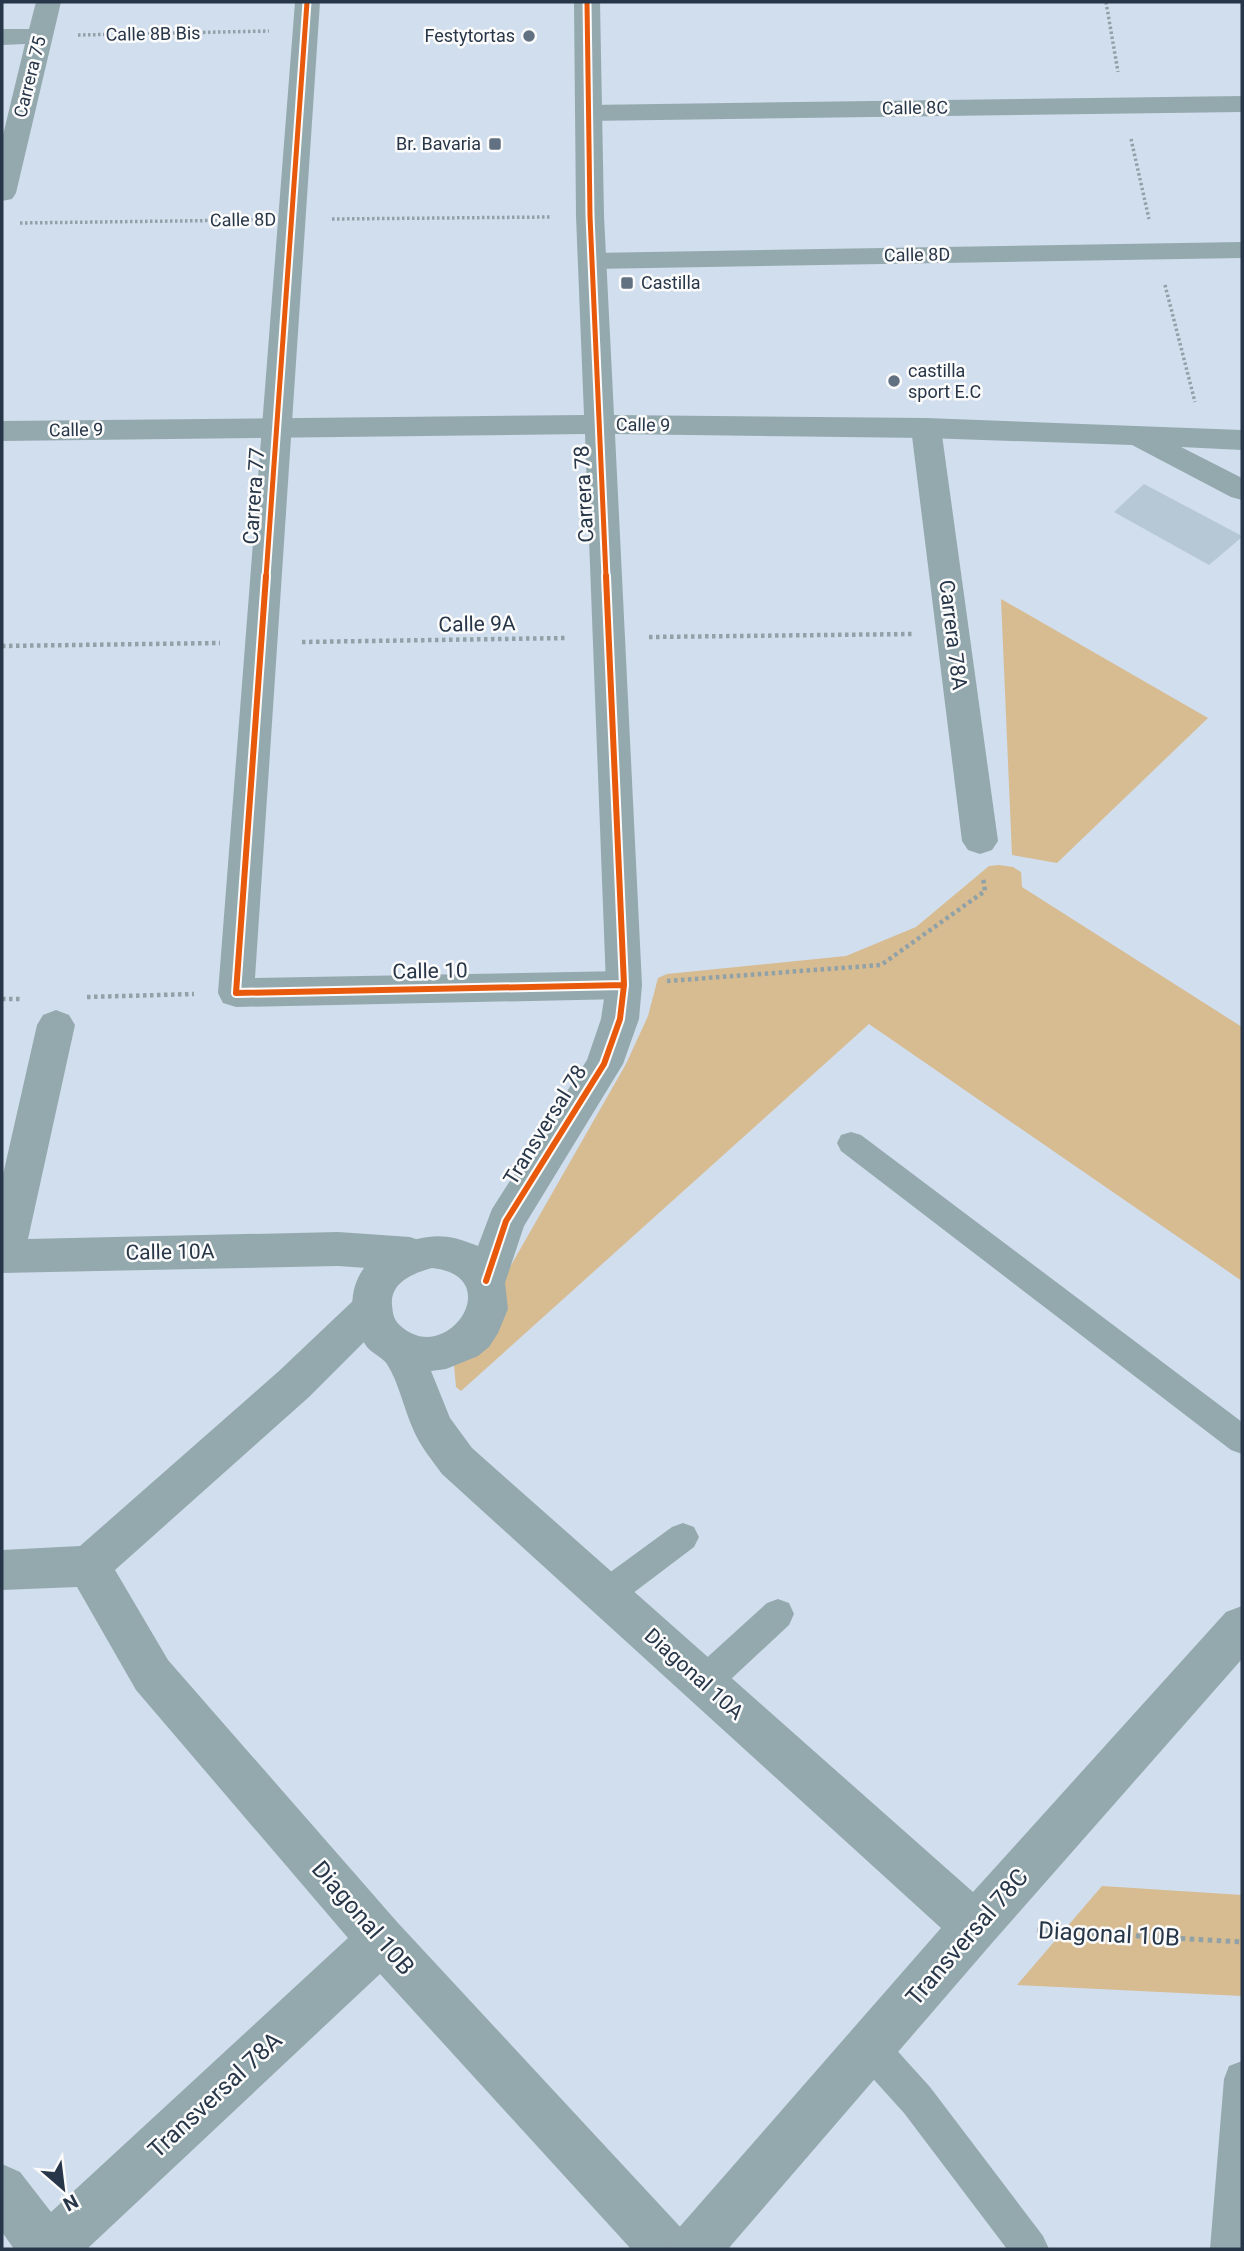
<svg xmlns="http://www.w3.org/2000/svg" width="1244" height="2251" font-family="Roboto,sans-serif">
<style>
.green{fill:#d7bb91}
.building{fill:#b6c8d5}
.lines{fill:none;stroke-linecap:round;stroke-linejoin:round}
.path-far2{stroke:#90a2a8;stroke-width:3.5;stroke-dasharray:2.5 2.5;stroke-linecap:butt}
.path-far1{stroke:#90a2a8;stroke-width:4.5;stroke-dasharray:3.5 3.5;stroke-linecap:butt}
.path{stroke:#90a2a8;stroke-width:5;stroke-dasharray:4.5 4.5;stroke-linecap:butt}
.service{fill:#94a9ae;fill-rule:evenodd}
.minor{fill:#94a9ae;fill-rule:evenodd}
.tertiary{fill:#94a9ae;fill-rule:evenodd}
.cycleway-far1-casing{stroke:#fbfbfb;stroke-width:9}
.cycleway-casing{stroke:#fbfbfb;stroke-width:10}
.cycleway-far1{stroke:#e8590c;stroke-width:5}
.cycleway{stroke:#e8590c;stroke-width:6}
.poi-dot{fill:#627182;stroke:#fbfbfb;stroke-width:2.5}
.labels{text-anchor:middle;stroke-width:5;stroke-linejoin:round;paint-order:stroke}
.far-street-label{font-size:18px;fill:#273648;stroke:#fbfbfb}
.far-poi-label{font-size:18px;fill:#273648;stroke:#fbfbfb;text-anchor:end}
.street-label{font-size:21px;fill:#273648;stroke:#fbfbfb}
.near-street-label{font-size:24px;fill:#273648;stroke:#fbfbfb}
</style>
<rect width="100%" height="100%" fill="#d1deed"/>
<path class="green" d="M1001 599 1208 718 1057 863 1012 855Z
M999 865 1013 867 1021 872 1022 887 1242 1027V1281L869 1024 461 1391 456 1387 454 1365 626 1064 648 1016 658 978 667 974 846 956 916 927 989 866Z
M1102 1886 1242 1895V1996L1017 1985Z"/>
<path class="building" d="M1144 484 1242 536V537L1209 565 1114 512Z"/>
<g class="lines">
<path class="path-far2" d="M1106 2 1118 72
M78 35 269 31
M1131 139 1149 219
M332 219 550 217
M20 223 253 220
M1165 285 1195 402"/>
<path class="path-far1" d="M649 637 913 634
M302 642 567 638
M2 646 220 643
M667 981 881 965 985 891 983 877
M87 997 194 994
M2 999H22"/>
<path class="path" d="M1037 1930 1242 1942"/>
<path class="service" d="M851 1132 861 1135 1242 1422V1454L1231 1450 841 1151 837 1143 841 1135Z
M683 1523 694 1527 699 1537 694 1547 616 1606 605 1610 594 1606 589 1595 594 1584 672 1527Z
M778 1599 789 1603 794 1614 789 1625 715 1694 703 1699 691 1694 687 1683 691 1672 767 1603Z
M870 2030 883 2035 930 2087 1043 2236 1049 2249H1007L904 2113 857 2061 852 2048 857 2035Z
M1242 2061V2249H1210L1224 2079 1229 2066Z"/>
<path class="minor" d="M36 2H61L16 193 12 199 2 201V139L25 44 2 45V29H29Z
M295 2H320L255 978 624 971 637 975 642 985 637 995 624 999 236 1007 223 1003 218 993Z
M1242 96V112L588 121 579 119 575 113 579 107 588 105Z
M1242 242V258L592 269 582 267 578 261 582 255 592 253Z
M926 418 937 421 941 428 998 841 992 850 980 854 968 850 962 841 911 428 915 421Z
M56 1010 69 1015 75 1025 28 1239 338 1232 410 1237 424 1242 430 1254 424 1266 410 1271 338 1266 2 1273V1179L37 1025 43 1015Z
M370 1293 384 1298 390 1310 384 1322 309 1397 115 1570 168 1660 398 1923 684 2231 692 2249H631L380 1974 87 2249H14L2 2232V2164L20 2172 51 2212 348 1938 136 1690 77 1587 2 1590V1550L80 1546 279 1371 356 1298Z"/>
<path class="tertiary" d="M574 2H600L604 216 614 415 926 418 1242 430V450L1181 447 1242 478V500L1231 497 1132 445 926 438 615 434 642 985 639 1019 623 1064 524 1226 505 1283 508 1309 498 1333 489 1347 478 1356 446 1369 431 1371 450 1418 472 1448 973 1892 1226 1612 1242 1606V1659L992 1943 728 2249H668L676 2231 941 1928 442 1474C432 1460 420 1446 413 1429 404 1409 399 1383 387 1364 382 1357 372 1353 367 1347 340 1310 351 1261 395 1246 429 1234 444 1232 478 1246L492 1209 587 1060 601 1019 606 985 585 434 2 441V421L584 415 576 216ZM432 1268C507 1276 449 1365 403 1328 394 1321 393 1316 392 1305 390 1282 414 1273 432 1268Z"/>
<g class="cycleway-far1-casing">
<path id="cycleway-far1" d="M587 2 590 216 606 577
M266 577 307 2"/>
</g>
<g class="cycleway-casing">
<path id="cycleway" d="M266 576 236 993 624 985
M486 1281 506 1221 604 1064 620 1019 624 985 606 576"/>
</g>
<use href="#cycleway-far1" class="cycleway-far1"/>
<use href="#cycleway" class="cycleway"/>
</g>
<g class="poi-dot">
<circle cx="529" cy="36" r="7"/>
<rect x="488" y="137" width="14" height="14" rx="3.5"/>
<rect x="620" y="276" width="14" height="14" rx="3.5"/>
<circle cx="894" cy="381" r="7"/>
</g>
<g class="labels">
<g class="far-street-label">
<text transform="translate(153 34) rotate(-1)" y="6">Calle 8B Bis</text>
<text transform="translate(30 77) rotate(-76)" y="6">Carrera 75</text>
<text transform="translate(915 108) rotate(-1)" y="6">Calle 8C</text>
<text transform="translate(243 220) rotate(-1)" y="6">Calle 8D</text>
<text transform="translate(917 255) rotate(-1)" y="6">Calle 8D</text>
<text transform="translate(643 425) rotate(1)" y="6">Calle 9</text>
<text transform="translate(76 430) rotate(-1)" y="6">Calle 9</text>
</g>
<g class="far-poi-label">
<text x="515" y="42">Festytortas</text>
<text x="481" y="150">Br. Bavaria</text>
<text x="641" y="289" text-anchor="start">Castilla</text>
<text x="908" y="377" text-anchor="start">castilla<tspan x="908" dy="21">sport E.C</tspan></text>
</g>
<g class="street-label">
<text transform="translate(584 494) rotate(-93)" y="7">Carrera 78</text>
<text transform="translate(254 496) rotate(-86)" y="7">Carrera 77</text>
<text transform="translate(477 624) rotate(-1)" y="7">Calle 9A</text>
<text transform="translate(953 635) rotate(83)" y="7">Carrera 78A</text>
<text transform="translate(430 971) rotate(-1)" y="7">Calle 10</text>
<text transform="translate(545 1125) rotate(-58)" y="7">Transversal 78</text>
<text transform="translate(170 1252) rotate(-1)" y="7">Calle 10A</text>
<text transform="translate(694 1674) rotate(42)" y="7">Diagonal 10A</text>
</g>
<g class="near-street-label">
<text transform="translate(363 1918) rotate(49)" y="8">Diagonal 10B</text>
<text transform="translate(1109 1934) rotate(3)" y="8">Diagonal 10B</text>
<text transform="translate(967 1937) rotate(-49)" y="8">Transversal 78C</text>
<text transform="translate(215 2095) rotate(-43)" y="8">Transversal 78A</text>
</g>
</g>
<rect width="1244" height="2251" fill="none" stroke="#273648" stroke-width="7"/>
<g transform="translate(63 2188) rotate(152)" stroke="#fbfbfb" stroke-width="5" paint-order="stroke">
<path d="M0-5L12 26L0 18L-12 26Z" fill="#273648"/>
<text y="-10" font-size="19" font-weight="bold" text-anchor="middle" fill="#273648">N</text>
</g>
</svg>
